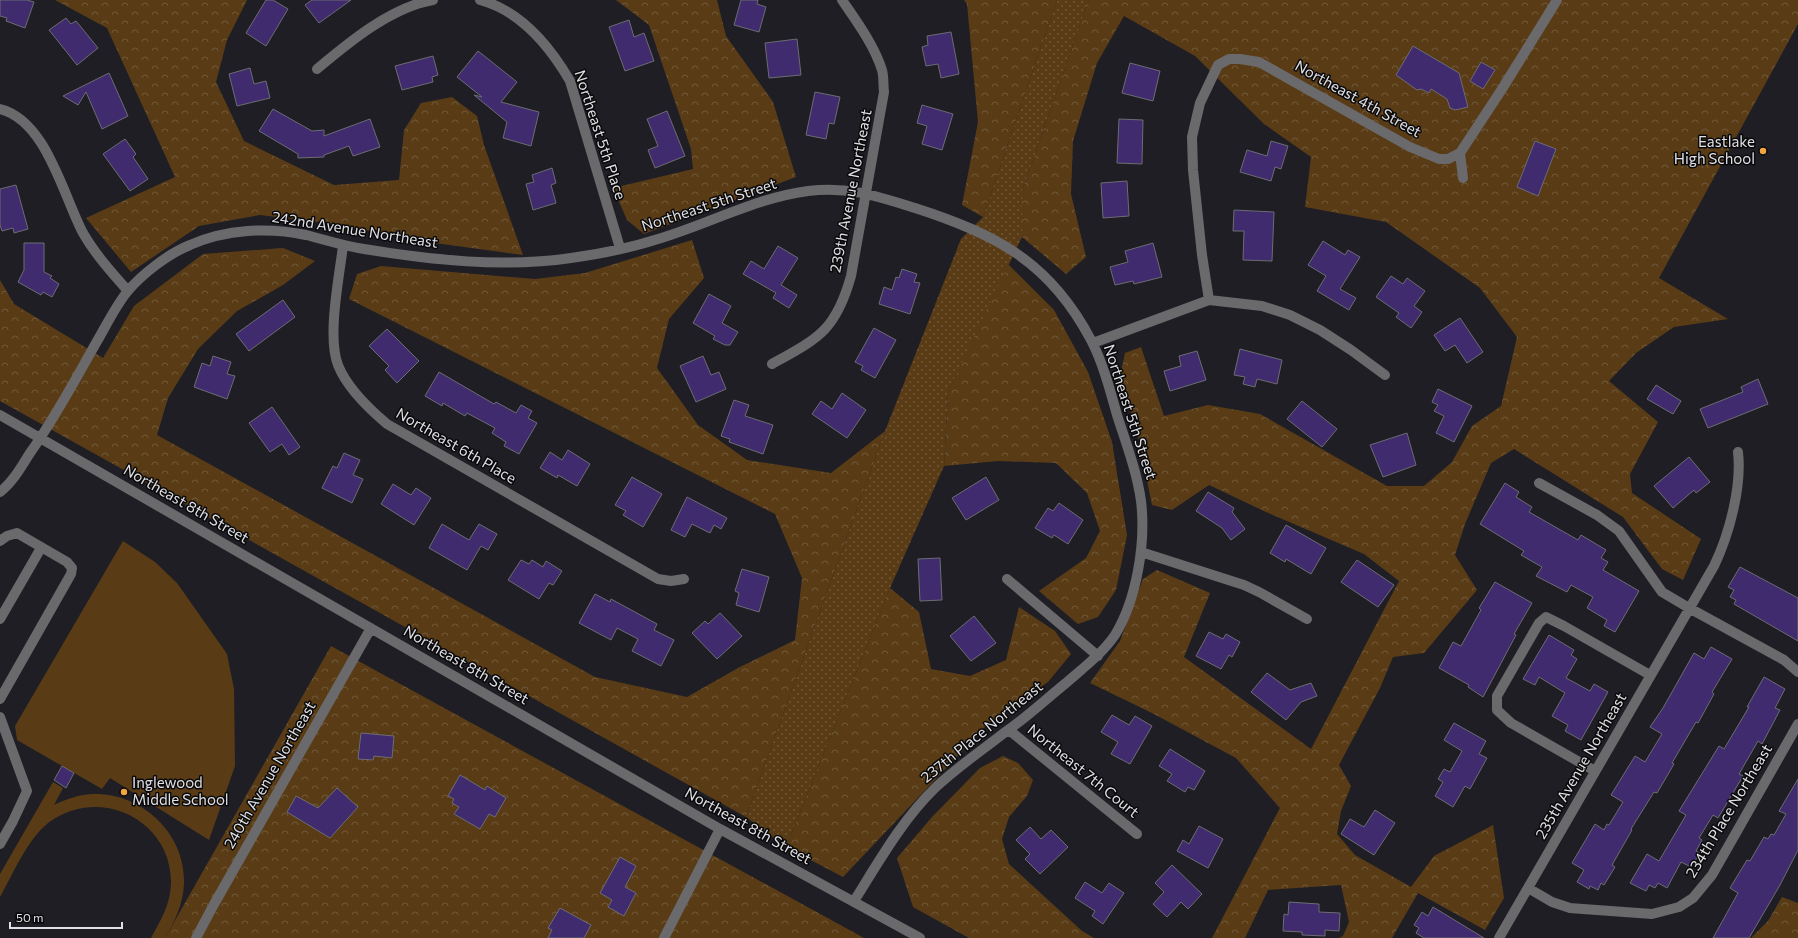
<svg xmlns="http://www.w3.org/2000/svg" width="1798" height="938" font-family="Commissioner,sans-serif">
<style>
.grass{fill:url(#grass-dots)}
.forest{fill:url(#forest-crowns)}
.park{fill:#593c16}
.building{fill:#3f2b6d;stroke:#6d6c72}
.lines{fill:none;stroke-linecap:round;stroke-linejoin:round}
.minor{stroke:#6a696c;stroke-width:10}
.poi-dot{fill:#f1a640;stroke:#09090b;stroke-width:1.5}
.labels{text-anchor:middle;stroke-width:3;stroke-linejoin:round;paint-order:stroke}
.street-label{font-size:15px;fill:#e0dfe3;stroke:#09090b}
.poi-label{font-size:15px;fill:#e0dfe3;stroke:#09090b;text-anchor:end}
</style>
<defs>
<pattern id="grass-dots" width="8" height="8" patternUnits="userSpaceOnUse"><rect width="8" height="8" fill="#593c16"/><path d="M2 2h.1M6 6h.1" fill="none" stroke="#715838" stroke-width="1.8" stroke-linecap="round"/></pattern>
<pattern id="forest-crowns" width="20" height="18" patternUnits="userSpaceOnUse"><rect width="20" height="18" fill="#593c16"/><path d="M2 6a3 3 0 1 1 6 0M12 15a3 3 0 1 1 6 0" fill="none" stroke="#715838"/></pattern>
</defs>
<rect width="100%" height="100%" fill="#1f1e24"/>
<path class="grass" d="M1057 0H1089L1022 191V237L948 392 944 466 890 588 786 847 746 817 885 431 961 239 983 217Z"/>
<path class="forest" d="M55 0H247L227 40 216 82 244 141 334 185 399 180 404 130 421 103 452 97 477 116 484 145 523 255 435 243 327 223 260 215 199 226 131 272 86 218 175 177 107 28Z
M616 0H717L726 36 773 102 796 177 644 234 627 220 613 188 693 169 691 149 649 25Z
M964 0H1057L983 217 962 205 978 122 967 4Z
M1089 0H1798V24L1659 278 1728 319 1674 327 1636 353 1609 381 1658 422 1630 474 1632 493 1701 539 1683 580 1662 569 1623 517 1514 449 1491 463 1465 524 1455 555 1477 590 1424 653 1393 657 1380 688 1339 765 1351 786 1341 811 1337 834 1355 855 1411 887 1434 856 1493 825 1504 898 1485 930 1418 893 1392 938H1339L1343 936 1349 922 1341 885 1268 890 1245 938H1212L1280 808 1236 758 1152 713 1090 683 1120 641 1143 579 1157 570 1210 593 1184 657 1311 749 1399 581 1364 554 1266 512 1209 485 1172 510 1152 505 1136 426 1119 382 1125 353 1141 347 1164 416 1208 405 1260 414 1387 486H1424L1452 462 1472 426 1501 406 1517 337 1480 288 1386 222 1305 207 1311 157 1264 124 1195 56 1124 16 1097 63 1073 141 1071 194 1086 257 1066 274 1022 237V191Z
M692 240 704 278 669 319 657 368 698 425 747 460 831 473 885 431 746 817 0 401V280L14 304 103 358 134 306 203 254 283 248 315 261 283 285 237 311 198 349 168 398 157 435 595 677 687 697 738 668 795 640 802 578 775 514 349 299 357 274 381 266 535 279 585 273Z
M1008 264 1054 310 1088 372 1112 442 1127 535 1116 590 1098 617 1078 624 1039 591 1086 558 1100 531 1087 493 1056 463 998 461 944 466 948 392Z
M890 588 919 612 931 669 970 676 1006 660 1019 607 1055 631 1071 654 1048 682 985 727 843 877 786 847Z
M331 646 864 938H165Z
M1003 756 1018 763 1033 780 1027 796 1009 817 1002 839 1009 864 1082 931 1094 938H969L913 907 897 858 932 817 980 768Z
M1782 897 1798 903V938H1751L1768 921Z"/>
<path class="park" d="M123 541 155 562 177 583 227 654 234 689 235 766 209 840 110 778 102 789 17 740 15 726Z
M53 782 63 788 54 805C66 799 78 795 92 794 141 792 186 833 184 884 183 904 175 921 165 938H151C161 920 171 903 171 882 171 818 97 785 48 823 27 840 13 874 0 897V874Z"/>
<path class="building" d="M0 0H27L34 2 25 28 6 21 7 18 0 16Z
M266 0H273L288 9 266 46 246 33Z
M312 0H351L319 23 305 5Z
M741 0H758L757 4 766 7 759 32 734 25Z
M66 18 71 24 76 21 98 48 77 65 49 30Z
M629 20 634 37 644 33 654 61 625 71 609 27Z
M951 32 959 74 941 78 938 64 926 66 922 47 928 45 927 36Z
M797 39 801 75 769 78 765 43Z
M1413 46 1459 73 1468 107 1455 110 1450 108 1447 99 1431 89 1429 93 1421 89 1417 90 1396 75Z
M478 51 517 82 501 102 539 112 531 146 503 138 507 122 474 95 482 97 457 77Z
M433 56 438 75 432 77 433 82 402 90 395 66Z
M1481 62 1495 70 1483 89 1470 81Z
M1130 63 1160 71 1153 101 1122 93Z
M250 68 254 84 266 81 270 98 237 106 229 74Z
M109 73 128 116 102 129 86 92 78 105 63 96Z
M815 92 840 97 834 124 829 123 826 139 806 135Z
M922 105 953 114 942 150 922 144 927 126 917 123Z
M273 109 312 131 324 130V136L370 119 380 147 353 156 349 146 324 155V157L298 158V154L259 131Z
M667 111 685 156 655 168 648 150 658 146 647 119Z
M1119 119 1143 120 1142 164 1117 163Z
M125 139 136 154 133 157 148 179 130 191 103 154Z
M1271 141 1288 146 1281 169 1275 167 1271 181 1240 172 1247 150 1267 156Z
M1535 141 1556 149 1538 196 1517 187Z
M552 168 556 183 551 185 556 203 533 210 526 184 534 182 532 175Z
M1127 181 1129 216 1103 218 1101 183Z
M16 185 28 229 14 233 13 228 2 231 0 225V189Z
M1234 210 1274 212 1272 261 1243 260 1244 231H1233Z
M1323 241 1345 255 1348 250 1360 257 1340 289 1356 298 1349 310 1317 291 1326 276 1308 265Z
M24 243H44V272L52 276 50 278 59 284 52 297 43 292 41 295 18 282 24 270Z
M1153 243 1162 277 1134 284 1133 281 1115 285 1110 267 1128 262 1125 251Z
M778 246 798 258 781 285 797 295 789 308 773 298 776 293 743 274 751 261 764 269Z
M902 269 917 274 914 282 920 283 910 314 879 304 884 287 892 290 896 277 899 278Z
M1391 276 1403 284 1407 278 1425 291 1414 306 1422 312 1411 328 1396 317 1399 313 1376 297Z
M709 294 731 306 722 323 738 332 730 345H725L713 339 715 336 693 323Z
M283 300 295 317 249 351 236 334Z
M1460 318 1483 352 1467 363 1455 345 1445 351 1434 335Z
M874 328 896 340 875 378 861 370 863 366 855 362Z
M387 329 419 361 397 383 385 370 389 366 369 346Z
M1240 349 1282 360 1277 384 1257 379 1255 387 1243 384 1245 377 1234 375Z
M1197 351 1206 380 1170 391 1164 371 1181 366 1179 356Z
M213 356 231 362 227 374 235 376 227 399 194 387 202 363 210 366Z
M703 356 711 375 719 372 726 389 696 402 680 366Z
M439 372 494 404 496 402 516 413 521 405 532 411 528 418 537 423 519 454 504 446 506 442 492 433 495 428 467 413 465 416 443 403 442 406 425 396Z
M1758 379 1768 404 1708 428 1700 409 1743 392 1741 387Z
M1656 385 1681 401 1673 414 1647 399Z
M1438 389 1472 406 1454 442 1436 433 1444 416 1434 411 1438 405 1432 402Z
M842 393 866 410 847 438 812 414 821 401 832 409Z
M734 400 749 405 745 416 773 425 763 454 729 442 730 439 721 436Z
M1302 401 1337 429 1322 447 1287 419Z
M272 407 300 447 289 455 282 444 270 452 249 423Z
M1407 433 1416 465 1383 477 1370 445Z
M568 450 590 464 577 486 558 475 557 478 540 468 550 452 562 460Z
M344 453 360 460 353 475 363 479 352 503 322 488 333 466 337 468Z
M1689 457 1710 482 1696 493 1694 490 1673 508 1654 486Z
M632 477 662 494 643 527 623 515 626 511 615 505Z
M986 477 999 500 966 520 952 498Z
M1505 483 1519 492 1516 497 1532 507 1529 512 1578 540 1581 535 1606 550 1601 558 1608 562 1603 570 1639 591 1615 632 1604 626 1607 620 1587 608 1593 597 1571 585 1567 592 1536 576 1542 567 1521 555 1524 551 1480 524Z
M393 484 411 495 416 488 431 498 414 525 381 504Z
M1208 492 1234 508 1232 512 1245 529 1231 540 1222 528 1196 511Z
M687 497 727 518 721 529 714 525 710 533 692 524 685 537 671 530Z
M1059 503 1083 520 1068 544 1054 535 1052 538 1035 528 1048 508 1053 511Z
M442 524 469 540 479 524 497 534 488 550 481 546 467 570 429 548Z
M1286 525 1326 548 1311 574 1286 559 1285 562 1270 553Z
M940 558 942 600 920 601 918 559Z
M521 560 529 564 532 560 543 567 546 561 562 571 553 585 549 583 539 599 508 580Z
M1357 560 1394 585 1378 607 1341 582Z
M1740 567 1798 598V641L1734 604 1736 600 1730 597 1734 590 1728 587Z
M742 569 769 577 759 612 736 605 739 593 735 591Z
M1495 582 1532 603 1514 634 1516 635 1483 697 1468 687 1469 685 1439 668 1453 642 1461 646 1481 610 1479 608Z
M595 594 610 602 611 599 657 624 654 630 674 640 661 666 632 651 638 639 617 628 611 640 579 623Z
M720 613 742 636 717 659 692 633 705 621 708 624Z
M974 616 996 643 971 661 950 636Z
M1209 632 1223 639 1226 634 1240 642 1232 657 1229 655 1221 669 1196 656Z
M1549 635 1574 650 1571 655 1577 659 1566 678 1590 691 1594 684 1608 692 1581 740 1565 731 1568 725 1552 716 1565 693 1539 677 1535 685 1523 679Z
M1711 647 1732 659 1712 692 1714 694 1698 723 1696 722 1672 763 1674 764 1657 793 1654 792 1631 829 1632 830 1612 865 1615 867 1604 885 1601 883 1598 890 1590 886 1589 889 1577 882 1584 870 1572 863 1595 824 1604 830 1607 824 1609 825 1623 802 1611 795 1635 756 1645 762 1662 734 1650 727 1663 708 1694 653 1704 659Z
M1267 673 1290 690 1311 683 1317 696 1301 702 1286 720 1251 692Z
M1764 677 1785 689 1775 708 1780 710 1762 744 1758 741 1739 774 1743 776 1718 818 1713 815 1699 838 1702 840 1696 851 1700 853 1691 867 1681 862 1667 888 1658 883 1655 888 1649 885 1646 891 1630 883 1647 854 1659 861 1686 815 1679 811 1719 746 1724 749 1749 707H1747Z
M1112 715 1129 725 1135 716 1152 726 1130 764 1111 754 1118 742 1101 732Z
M1454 723 1486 741 1479 754 1487 758 1470 789 1465 786 1453 807 1435 796 1443 782 1438 779 1444 769 1450 772 1462 751 1444 740Z
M361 733 394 736 392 758 374 756 373 760 358 759Z
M1170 749 1205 771 1194 790 1188 787 1185 792 1167 781 1172 774 1159 766Z
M62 766 74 773 66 788 54 780Z
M460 775 485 790 487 786 506 798 495 817 489 814 480 829 454 814 459 807 452 803 454 799 448 796Z
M1798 779V850L1780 885 1749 938H1713L1738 893 1730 888 1747 860 1750 861 1764 837 1768 839 1771 834 1774 835 1786 814 1779 811Z
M337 788 358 807 330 838 287 812 296 796 318 808Z
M1375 810 1395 823 1374 855 1341 834 1350 819 1364 827Z
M1199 826 1223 839 1208 868 1177 851 1183 840 1189 844Z
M1030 827 1041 839 1051 830 1068 847 1040 874 1025 859 1030 854 1016 840Z
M620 857 636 866 625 887 636 893 624 916 608 907 612 900 600 893Z
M1172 865 1202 894 1188 909 1181 902 1167 917 1153 904 1164 892 1155 883Z
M1085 882 1102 893 1109 883 1124 893 1103 924 1092 916 1095 911 1075 898Z
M1289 902 1319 904V912L1340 913 1339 931 1325 930V936L1302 935V932L1283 931 1284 914 1288 915Z
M1433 907 1484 938H1424L1416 933 1419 928 1414 925 1422 912 1428 916Z
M560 908 591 925 584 938H548L552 930 548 928Z"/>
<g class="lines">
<path class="minor" d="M480 0C521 11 549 45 570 81L620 248
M317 69C348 43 391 7 433 0
M0 109C46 120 63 195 83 233 95 254 112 273 128 291
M1460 153 1502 89 1557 0
M343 246C339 278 327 337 338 365 347 388 368 408 387 424L658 579 671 581 684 579
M1209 300 1202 255 1193 170 1192 137 1200 103 1218 65 1229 59H1240L1259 62 1410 147 1439 159H1448L1460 153 1463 178
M1093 343 1209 300 1262 306 1290 315 1320 330 1351 350 1385 375
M772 364C819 338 836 330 851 276L884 92C883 85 884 77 882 70 874 45 857 22 842 0
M0 415 720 829 920 938
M1539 483 1597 515 1619 531 1662 592 1689 608 1784 660 1798 672
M0 492C13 482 21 467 30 453 55 418 75 380 96 343 106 326 115 307 127 292 142 274 168 254 190 245 226 229 269 227 306 235 326 240 344 246 364 249 432 260 502 268 571 258 600 254 630 248 658 239 709 224 755 198 808 191 849 186 877 196 915 208 996 234 1050 262 1091 340 1103 363 1110 390 1117 415 1126 443 1137 472 1141 501 1146 542 1137 599 1115 635 1102 654 1083 668 1066 683 1045 700 1026 718 1004 733 981 751 956 768 935 788 902 820 878 863 854 901
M0 541 7 536 17 533 67 562 72 568 71 574 0 699
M1141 552 1244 585 1259 592 1307 619
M1007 579 1098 656
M0 619 41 548
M0 717 27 791 13 821 0 844
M1009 730 1137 834
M1595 771 1511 723 1497 710V696L1539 623 1546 617 1564 626 1650 675
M1528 888 1552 902 1570 908 1583 909 1652 914 1679 907 1693 898 1712 875 1798 724
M196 938 213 906 371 628
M664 938 720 829
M1499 938 1714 566C1729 535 1742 487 1738 452"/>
</g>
<g class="poi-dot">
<circle cx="1763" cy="151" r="4"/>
<circle cx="124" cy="792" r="4"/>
</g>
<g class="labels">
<g class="street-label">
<text transform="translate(1358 99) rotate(29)" y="5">Northeast 4th Street</text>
<text transform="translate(600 135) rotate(72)" y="5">Northeast 5th Place</text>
<text transform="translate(851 191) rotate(-79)" y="5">239th Avenue Northeast</text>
<text transform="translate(709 205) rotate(-18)" y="5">Northeast 5th Street</text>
<text transform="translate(355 230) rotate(9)" y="5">242nd Avenue Northeast</text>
<text transform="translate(1130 412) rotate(72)" y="5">Northeast 5th Street</text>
<text transform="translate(456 446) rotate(30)" y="5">Northeast 6th Place</text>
<text transform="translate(186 504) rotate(30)" y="5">Northeast 8th Street</text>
<text transform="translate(466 665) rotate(30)" y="5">Northeast 8th Street</text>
<text transform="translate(982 732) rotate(-39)" y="5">237th Place Northeast</text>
<text transform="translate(1581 766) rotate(-60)" y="5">235th Avenue Northeast</text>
<text transform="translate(1083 771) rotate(39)" y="5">Northeast 7th Court</text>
<text transform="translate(270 775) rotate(-60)" y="5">240th Avenue Northeast</text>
<text transform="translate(1729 811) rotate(-59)" y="5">234th Place Northeast</text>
<text transform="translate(748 826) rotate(29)" y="5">Northeast 8th Street</text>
</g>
<g class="poi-label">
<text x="1755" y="147">Eastlake<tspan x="1755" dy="17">High School</tspan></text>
<text x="132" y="788" text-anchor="start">Inglewood<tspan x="132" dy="17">Middle School</tspan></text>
</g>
</g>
<path d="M10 922v6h112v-6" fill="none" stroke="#e0dfe3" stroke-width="2"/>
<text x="16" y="922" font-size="12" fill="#e0dfe3" stroke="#09090b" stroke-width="3" paint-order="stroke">50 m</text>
</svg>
